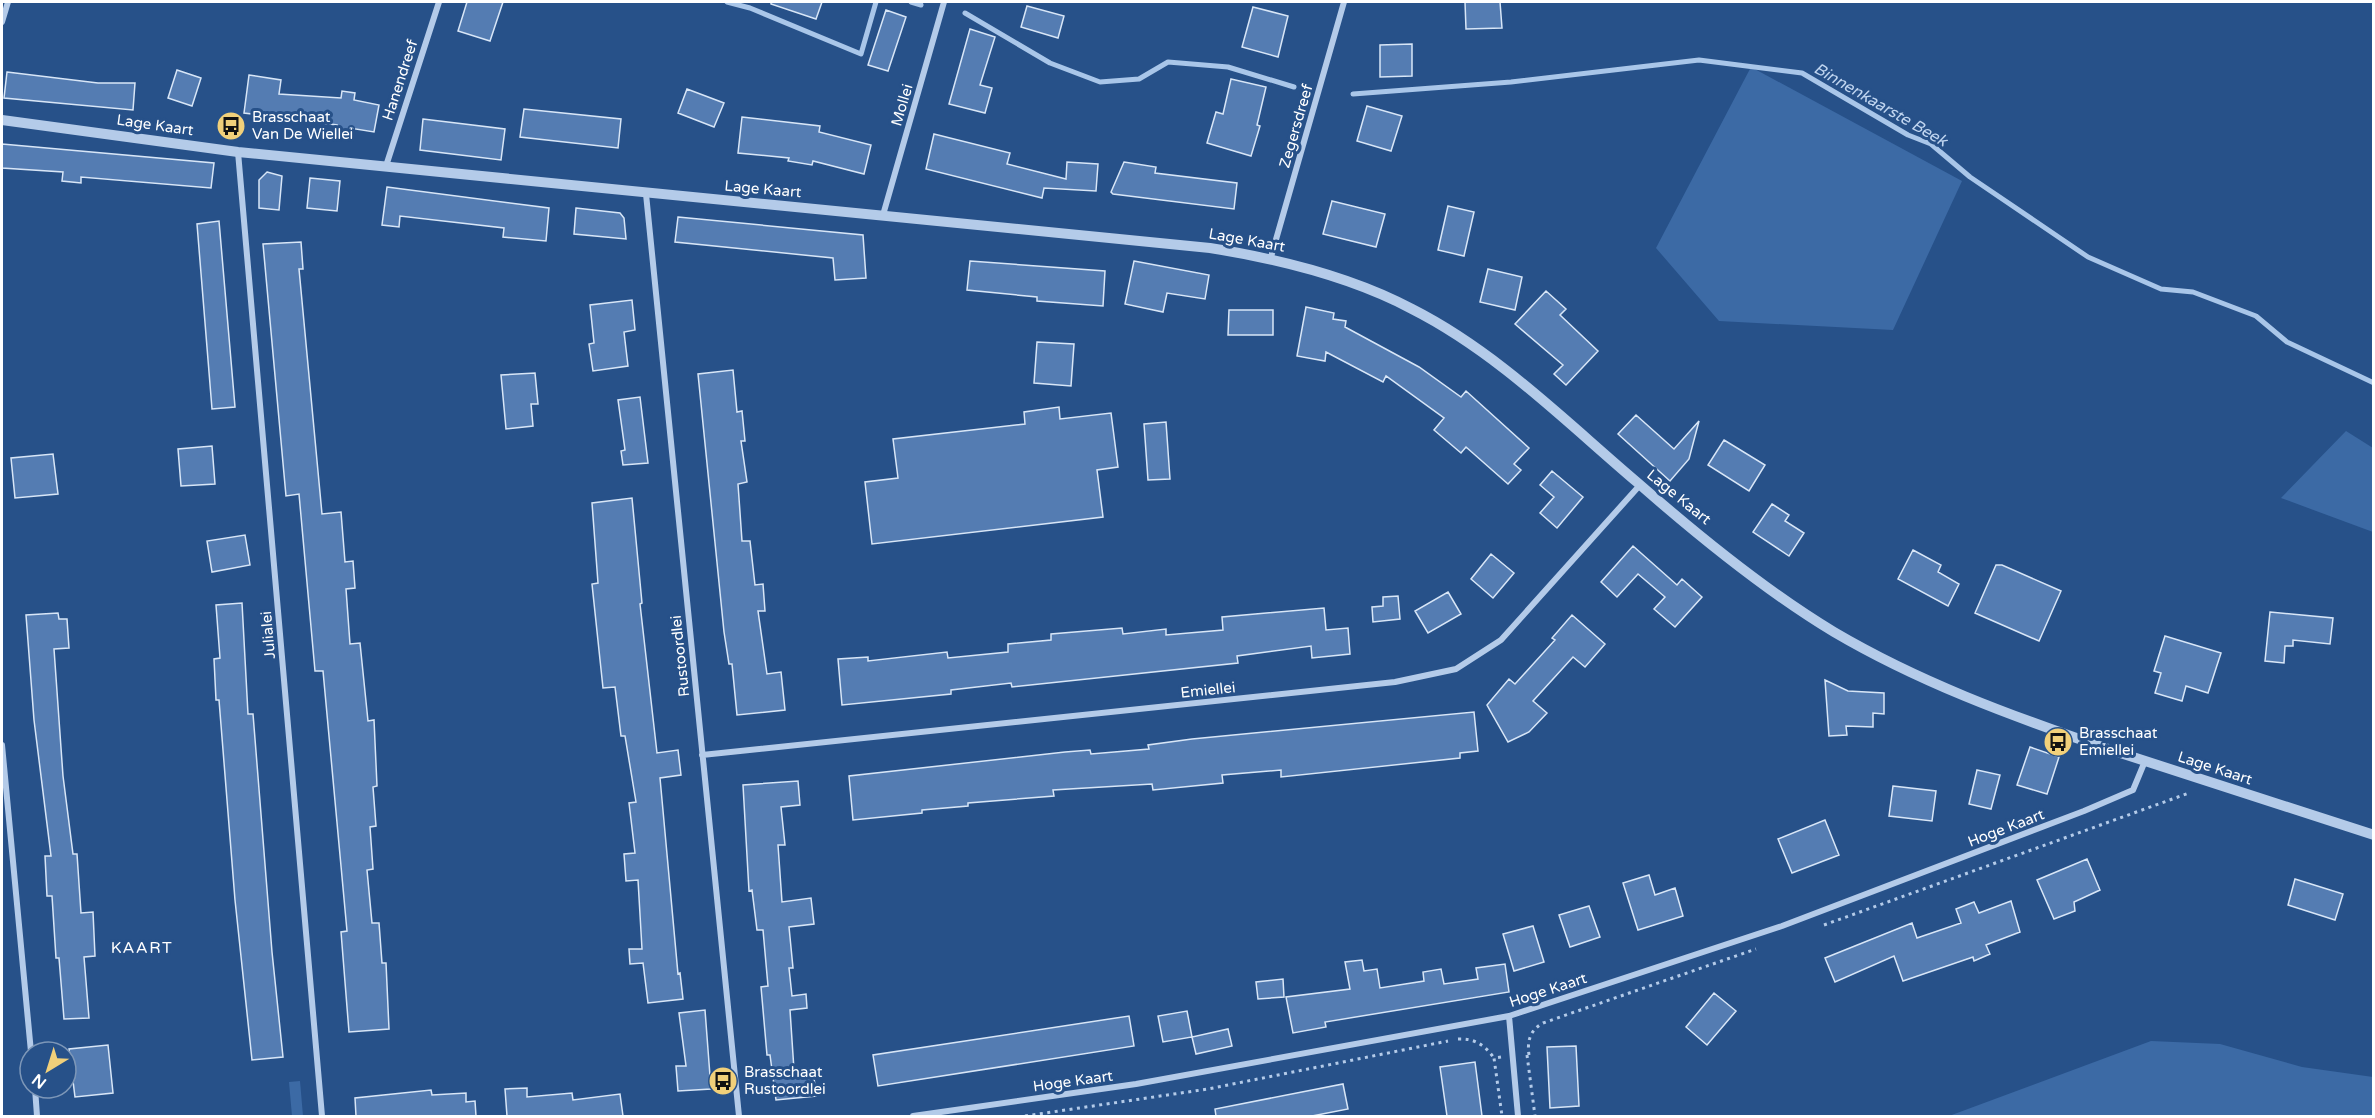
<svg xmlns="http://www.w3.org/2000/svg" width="2375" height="1118" font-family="'Varela Round',sans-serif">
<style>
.green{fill:#3c6aa5}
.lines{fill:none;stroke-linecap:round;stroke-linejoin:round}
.stream{stroke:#a9c6e9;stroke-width:5}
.building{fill:#547cb2;stroke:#d8e6f7;stroke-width:1.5}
.path{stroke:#b4cbe9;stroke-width:3;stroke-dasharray:3 4.5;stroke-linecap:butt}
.minor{stroke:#b4cbe9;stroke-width:6}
.tertiary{stroke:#b4cbe9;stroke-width:10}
.labels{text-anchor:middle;stroke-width:6;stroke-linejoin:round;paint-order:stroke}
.street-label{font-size:15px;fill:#fff;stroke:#275189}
.poi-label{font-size:15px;fill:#fff;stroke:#275189;text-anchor:start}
.water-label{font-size:16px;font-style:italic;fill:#c0d5f0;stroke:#275189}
.neighbourhood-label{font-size:16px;letter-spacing:1.5px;fill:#fff;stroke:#275189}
</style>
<rect width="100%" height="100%" fill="#275189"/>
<path class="green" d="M1751 67 1962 181 1893 330 1719 321 1656 248Z
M2346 431 2373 448V532L2281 498Z
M2151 1041 2220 1044 2302 1067 2373 1077V1116H1949Z
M300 1081 303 1116H292L289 1082Z"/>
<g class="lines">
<path class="stream" d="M727 2 750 8 861 54 876 2
M911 2 921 5
M965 13 1050 63 1100 82 1139 79 1168 62 1228 67 1294 87
M1353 94 1511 82 1699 60 1802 73 1908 135 1931 144 1970 177 2088 257 2161 289 2193 292 2256 316 2287 342 2374 383"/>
</g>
<path class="building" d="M467 2H503L490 41 458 31Z
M771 2H822L816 19 771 4Z
M1465 2H1500L1502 28 1466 29Z
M1027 6 1064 16 1058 38 1021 27Z
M1253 7 1288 16 1278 57 1242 47Z
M886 10 906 17 888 71 868 65Z
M970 29 995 37 980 85 992 88 985 113 949 104Z
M1412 44V76L1380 77V45Z
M177 70 201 78 192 106 168 98Z
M7 72 98 83H135L133 110 4 98Z
M249 75 281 80 279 94 341 98 342 91 355 93 354 100 379 105 374 132 350 128 348 139 335 137 337 125 244 113Z
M1231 79 1266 87 1257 125 1260 126 1251 156 1207 143 1216 112 1223 114Z
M687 89 724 103 714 127 678 113Z
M1367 106 1402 116 1391 151 1357 141Z
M524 109 621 119 618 148 520 137Z
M742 117 820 126 819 132 871 145 864 174 813 161 812 165 788 161 789 158 738 153Z
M423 119 505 129 501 160 420 150Z
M934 134 1010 153 1007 164 1066 179 1067 162 1098 164 1096 191 1044 188 1042 198 926 169Z
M2 144 214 163 211 188 81 177V183L62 181 63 172 2 168Z
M1124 162 1156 167 1155 173 1237 183 1234 209 1113 194 1111 192Z
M267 172 282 176 279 210 259 208V180Z
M310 178 340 181 337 211 307 208Z
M387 187 549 208 546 241 503 237 504 228 400 216 399 227 382 225Z
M1332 201 1385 214 1376 247 1323 234Z
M1448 206 1474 212 1464 256 1438 250Z
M576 208 620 213 624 218 626 239 574 234Z
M678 217 863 235 866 278 835 280 833 258 675 242Z
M219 221 235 407 212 409 197 224Z
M301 242 303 269H299L322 514 341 512 345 562 353 561 355 588 346 589 350 644 360 643 368 721 374 720 377 786 373 787 376 826 370 827 373 869 367 870 372 923H379L382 963H386L389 1029 349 1032 341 932 347 931 323 671H315L299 494 286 496 263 244Z
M970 261 1105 271 1103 306 1037 301V297L967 290Z
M1134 261 1209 275 1205 299 1167 293 1163 312 1125 304Z
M1488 269 1522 277 1515 310 1480 302Z
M1546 291 1566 309 1560 315 1598 351 1566 385 1554 374 1563 365 1515 324Z
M632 300 635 330 624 332 628 366 593 371 589 344 594 343 590 305Z
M1306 307 1334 313 1333 319 1346 321 1345 327 1419 367 1461 397 1466 391 1529 448 1514 464 1521 470 1508 484 1466 447 1461 453 1434 430 1444 418 1386 376 1383 382 1326 352 1325 361 1297 356Z
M1229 310H1273V335H1228Z
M1037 342 1074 344 1071 386 1034 383Z
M733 370 737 412 742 411 745 441H741L747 482 738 484 742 541H750L755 585 763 584 765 611H758L767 674 781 672 785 710 737 715 732 664H729L724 632 698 374Z
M535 373 538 404H531L533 426 506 429 501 375Z
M640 397 648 463 623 465 621 451 625 450 618 400Z
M1059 407 1060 419 1111 413 1118 467 1097 470 1103 517 872 544 865 482 898 478 893 439 1025 424 1024 412Z
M1636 415 1674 449 1699 421 1689 459 1670 481 1618 434Z
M1166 422 1170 479 1148 480 1144 424Z
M1724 440 1765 465 1749 491 1708 465Z
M212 446 215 484 181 486 178 449Z
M53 454 58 494 15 498 11 458Z
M1552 471 1583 497 1557 528 1540 513 1554 497 1540 485Z
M632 498 642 603 640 604 657 753 678 750 681 775 660 778 678 974 680 973 683 999 648 1003 643 963 630 964 629 949H642L638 880 626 881 624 854 635 853 629 803 636 802 625 736H621L615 687 603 688 592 584 598 583 592 503Z
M1772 504 1789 515 1785 521 1804 533 1789 556 1753 532Z
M245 535 250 565 212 572 207 541Z
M1633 546 1677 585 1682 579 1702 597 1675 627 1654 609 1665 597 1638 574 1617 597 1601 582Z
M1913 550 1941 565 1938 572 1959 584 1948 606 1898 579Z
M1491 554 1514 573 1493 598 1471 579Z
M1996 565H2002L2061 591 2039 641 1975 613Z
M1448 592 1461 614 1428 633 1415 611Z
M1398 596 1400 619 1373 622 1372 607 1383 606V597Z
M242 603 248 714H253L272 952 283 1057 252 1060 235 900 219 700H216L214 659 220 658 216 605Z
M1324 608 1326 630 1348 628 1350 654 1312 658 1311 646 1237 656 1238 663 1012 687 1011 683 951 690V694L842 705 838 659 868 657V661L947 652 948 658 1008 652V644L1051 640V634L1122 628 1123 634 1166 629V635L1223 630 1222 617Z
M2270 612 2333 618 2330 644 2293 640V646H2285L2284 663 2265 661Z
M58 613 59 619H67L69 648 54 649 63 776 73 854H77L81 913 93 912 95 956 84 957 89 1018 64 1019 59 958H56L52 896H47L45 856H51L34 720 26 615Z
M1572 615 1605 644 1585 667 1573 657 1533 701 1547 713 1529 732 1508 742 1487 705 1509 679 1515 684 1555 640 1552 638Z
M2165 636 2221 653 2208 693 2186 686 2182 701 2155 693 2161 673 2154 671Z
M1825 680 1848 691 1884 693V714L1873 713V727L1846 726 1847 735 1829 736Z
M1474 712 1478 751 1460 753V758L1281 777V770L1222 775 1223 783 1153 790 1152 784 1053 790 1054 796 968 803V806L922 810V813L853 820 849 776 1065 752 1090 750 1091 754 1149 749 1148 745 1192 739Z
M2030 747 2059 757 2047 794 2017 785Z
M1977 770 2000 775 1991 809 1969 804Z
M798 781 800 805 781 807 785 845H778L782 902 811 898 814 924 789 927 793 968H789L792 996 806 994 807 1008 790 1010 794 1070 813 1068 816 1096 776 1100 770 1055H767L761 987 768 986 763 930H757L752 890 749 891 743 785Z
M1893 786 1936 791 1932 821 1889 816Z
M1825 820 1839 855 1792 873 1778 839Z
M2087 859 2100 890 2074 902 2075 911 2054 919 2037 880Z
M1649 875 1655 895 1675 888 1683 916 1638 930 1623 883Z
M2295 879 2343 894 2335 920 2288 905Z
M2011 901 2020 932 1986 945 1990 954 1974 961 1973 957 1903 981 1894 956 1835 982 1825 958 1912 923 1917 938 1961 923 1956 909 1974 902 1979 913Z
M1589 906 1600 937 1570 947 1559 915Z
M1533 926 1544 962 1514 971 1503 934Z
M1362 960 1364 971 1377 969 1380 988 1424 981 1423 972 1441 969 1444 984 1478 979 1476 968 1505 964 1509 992 1325 1022 1326 1027 1293 1033 1286 997 1350 989 1345 962Z
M1283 979 1284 997 1258 999 1256 982Z
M1714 993 1736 1011 1707 1045 1686 1027Z
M705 1010 711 1089 678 1091 676 1066H686L679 1013Z
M1187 1011 1192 1037 1163 1042 1158 1016Z
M1129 1016 1134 1046 878 1086 873 1055Z
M1228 1029 1232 1046 1196 1054 1192 1037Z
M108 1045 113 1093 75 1097 69 1049Z
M1576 1046 1579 1106 1550 1108 1547 1047Z
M1475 1062 1482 1116H1447L1440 1067Z
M1343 1084 1348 1109 1312 1116H1216L1215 1109Z
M527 1088V1097L572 1093 573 1100 620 1094 623 1116H507L505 1089Z
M431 1090 432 1095 466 1093V1102L475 1101 476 1116H356L355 1098Z"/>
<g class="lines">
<path class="path" d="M1824 925 2189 793
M1458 1039C1474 1038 1485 1045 1494 1058
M1527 1055 1535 1116
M1529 1055C1527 1041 1530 1030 1543 1023L1756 949
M1501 1057 1494 1058 1502 1116
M1025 1116 1208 1089 1448 1041"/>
<path class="minor" d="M2 22 8 2
M238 152 322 1116
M386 166 439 2
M646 194 739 1116
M883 215 944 2
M1271 257 1344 2
M2 745 31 1052
M702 755 1395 682 1456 669 1501 640 1640 485
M1509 1016 1518 1116
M35 1088 37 1116
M913 1116 1136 1084 1509 1016 1782 926 2084 811 2133 790 2145 761"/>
<path class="tertiary" d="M2 120 238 152 1210 248C1279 259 1350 276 1412 309 1497 352 1566 422 1638 483 1695 533 1769 593 1834 632 1919 682 2009 715 2102 747 2192 777 2283 806 2374 835"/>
</g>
<defs>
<g id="bus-disc" transform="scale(1.5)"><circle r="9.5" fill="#f1d07a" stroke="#275189"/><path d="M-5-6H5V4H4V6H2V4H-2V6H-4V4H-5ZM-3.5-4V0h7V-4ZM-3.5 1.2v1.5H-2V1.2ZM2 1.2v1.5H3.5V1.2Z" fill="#111"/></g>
</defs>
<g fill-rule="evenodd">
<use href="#bus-disc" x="231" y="126"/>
<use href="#bus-disc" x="2058" y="742"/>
<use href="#bus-disc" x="723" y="1081"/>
</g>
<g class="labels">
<g class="street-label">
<text transform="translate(400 80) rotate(-72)" y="5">Hanendreef</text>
<text transform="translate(902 105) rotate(-74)" y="5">Mollei</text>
<text transform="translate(155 125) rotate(8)" y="5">Lage Kaart</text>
<text transform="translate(1296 126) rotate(-74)" y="5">Zegersdreef</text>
<text transform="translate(763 189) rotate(5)" y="5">Lage Kaart</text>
<text transform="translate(1247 240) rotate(10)" y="5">Lage Kaart</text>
<text transform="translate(1679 497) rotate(39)" y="5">Lage Kaart</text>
<text transform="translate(268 635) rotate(-95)" y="5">Julialei</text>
<text transform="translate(680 656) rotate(-96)" y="5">Rustoordlei</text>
<text transform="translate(1208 690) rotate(-6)" y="5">Emiellei</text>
<text transform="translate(2215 768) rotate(18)" y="5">Lage Kaart</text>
<text transform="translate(2006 828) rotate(-21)" y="5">Hoge Kaart</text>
<text transform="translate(1548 990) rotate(-18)" y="5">Hoge Kaart</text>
<text transform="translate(1073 1081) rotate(-8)" y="5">Hoge Kaart</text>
</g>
<g class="poi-label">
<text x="252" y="122">Brasschaat<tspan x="252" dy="17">Van De Wiellei</tspan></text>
<text x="2079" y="738">Brasschaat<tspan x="2079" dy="17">Emiellei</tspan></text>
<text x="744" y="1077">Brasschaat<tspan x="744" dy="17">Rustoordlei</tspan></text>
</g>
<g class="water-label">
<text transform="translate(1881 104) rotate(30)" y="6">Binnenkaarste Beek</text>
</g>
<g class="neighbourhood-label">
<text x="142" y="953">KAART</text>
</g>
</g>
<rect width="2375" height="1118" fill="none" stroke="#ffffff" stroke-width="6"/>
<g transform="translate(48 1070) rotate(218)"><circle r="28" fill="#275189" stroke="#7d97b8" stroke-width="1.5"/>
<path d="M0-4.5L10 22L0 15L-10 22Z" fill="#f1d07a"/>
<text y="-9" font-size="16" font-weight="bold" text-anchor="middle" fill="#ffffff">N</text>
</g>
</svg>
